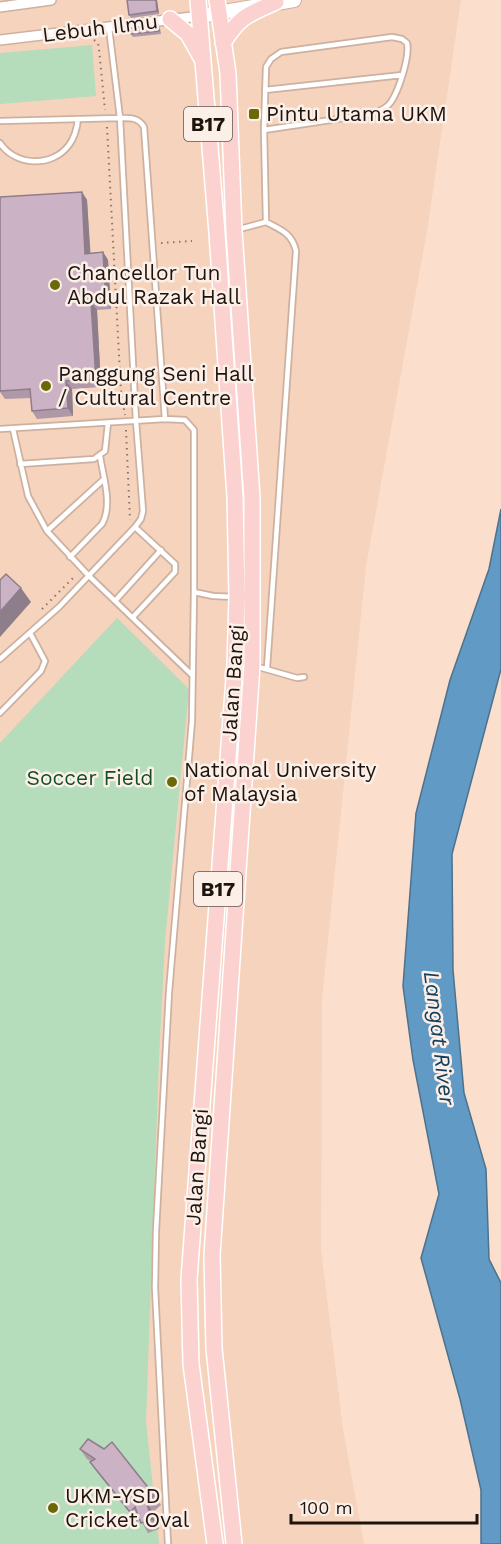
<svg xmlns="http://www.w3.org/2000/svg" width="501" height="1544" font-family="'Work Sans',sans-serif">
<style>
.built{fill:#f6d3bc}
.green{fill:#b5dcbb}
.water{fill:#619ac4;stroke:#4d728d;stroke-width:1.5}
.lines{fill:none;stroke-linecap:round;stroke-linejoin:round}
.lane-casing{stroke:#cdb1a0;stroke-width:8}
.street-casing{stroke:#cdb1a0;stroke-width:12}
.secondary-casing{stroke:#cdb1a0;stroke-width:16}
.primary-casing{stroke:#fff;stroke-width:18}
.path{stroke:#89766a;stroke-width:2;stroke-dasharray:1.5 4.5;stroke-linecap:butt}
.lane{stroke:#fff;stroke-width:4.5}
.street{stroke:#fff;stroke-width:9}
.secondary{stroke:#fff;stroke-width:14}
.primary{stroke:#fbd2d0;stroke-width:15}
.wall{fill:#af99a9}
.shaded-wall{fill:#8e7d8a}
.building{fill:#cbb2c5;stroke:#8e7d8a;stroke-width:1.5}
.poi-dot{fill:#6a6906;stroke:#fbefe8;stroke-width:2}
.labels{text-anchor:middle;stroke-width:5;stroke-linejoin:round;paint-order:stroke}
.shield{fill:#fbefe8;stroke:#60564f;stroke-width:1.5}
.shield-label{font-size:20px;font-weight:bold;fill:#1e140e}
.street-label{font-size:21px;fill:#1e140e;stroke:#fbefe8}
.poi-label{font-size:21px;fill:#1e140e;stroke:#fbefe8;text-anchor:start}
.park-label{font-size:21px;fill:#124f24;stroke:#fbefe8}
.water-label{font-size:22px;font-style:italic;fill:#113e5c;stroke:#fbefe8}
</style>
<rect width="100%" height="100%" fill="#fbdecc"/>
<path class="built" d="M0 0H461L427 231 366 566 322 999 321 1249 343 1429 364 1544H0Z"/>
<path class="green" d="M92 45 96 96 0 104V53Z
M117 618 189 689 165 941 159 1058 146 1422 159 1544H0V743Z"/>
<path class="water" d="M501 509V669L452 854 453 970 464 1093 486 1169 489 1259 501 1283V1544H481V1490L460 1399 421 1258 439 1194 413 1060 403 986 416 813 450 680 489 569Z"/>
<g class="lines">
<g class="lane-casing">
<path id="lane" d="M265 90 402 75
M0 121 120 118 109 28
M0 143C15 166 52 168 69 145 75 137 77 128 78 119
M266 222C281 230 292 233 296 251L267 668
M236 230 266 222 264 130 266 67 271 59 281 52 392 37 402 39 407 43C410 56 399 90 391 102 386 109 379 111 371 114L264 130
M0 429 165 419 185 420 194 430V592L192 721 169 992 156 1231 155 1288 168 1544
M13 429 28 496 47 531 89 576 192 675
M20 464 94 459 105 451 108 423
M47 531 103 480
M70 557 102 524C113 505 103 476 100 456
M194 592 213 596 235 597
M115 601 161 550
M133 617 175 572V564L135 527
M0 659 59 607 135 527 141 519 143 511 136 421 120 118C130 118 138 117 144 127L165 419
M255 666 297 678 304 677
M0 713 41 671 45 661 30 633"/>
</g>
<g class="street-casing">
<path id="street" d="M0 7 51 0
M0 40 200 16"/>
</g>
<g class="secondary-casing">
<path id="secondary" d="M200 16 294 0"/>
</g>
<g class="primary-casing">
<path id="primary" d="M198 0 217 233 235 497 237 597 235 665 189 1279 191 1364 215 1544
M217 0 228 73 234 231 252 498V665L212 1255 214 1348 234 1544
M170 19 188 34 202 59
M223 43C240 16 247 15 276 2"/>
</g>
<path class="path" d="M94 40 98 43 99 49 105 110
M107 127 121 393 125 415
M161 243 192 241
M126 430 130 520
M42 609 76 575"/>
<use href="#lane" class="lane"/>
<use href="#street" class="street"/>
<use href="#secondary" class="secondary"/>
<use href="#primary" class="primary"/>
</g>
<path class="wall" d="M127 0H157L159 14 131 18 129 15Z
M158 25 160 28 161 34 133 37 131 34Z
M82 192 87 200 90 253 103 252 108 260 111 309 97 310 101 387 72 389 73 416 37 419 32 411 31 398 5 399 0 392V197Z
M80 1449 154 1495 161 1505 153 1512 159 1529 148 1533 140 1519 137 1522 97 1472 90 1462 91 1461 87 1459Z"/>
<path class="shaded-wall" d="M156 0H157L159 14 157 11Z
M82 192 87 200 91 261 85 254Z
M103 252 108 260 111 309 106 301Z
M91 302 97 310 101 387 96 379Z
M66 381 72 389 73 416 68 408Z
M21 588 31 602 0 637V612Z
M146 1502 153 1512 159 1529 152 1519Z"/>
<path class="building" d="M127 0H156L157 11 129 15Z
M158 25 159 31 131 34 130 28Z
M82 192 85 254 103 252 106 301 91 302 96 379 66 381 68 408 32 411 30 389 0 391V197Z
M6 574 21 588 0 612V580Z
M88 1439 104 1449 112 1442 154 1495 146 1502 152 1519 141 1523 135 1507 130 1512 90 1462 95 1459 80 1449Z"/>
<g class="poi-dot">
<rect x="248" y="108" width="12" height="12" rx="3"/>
<circle cx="55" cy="285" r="6"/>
<circle cx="46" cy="386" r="6"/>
<circle cx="172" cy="782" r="6"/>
<circle cx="53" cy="1508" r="6"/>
</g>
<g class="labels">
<g class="shield">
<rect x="184" y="107" width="48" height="34" rx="4.5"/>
<rect x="194" y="872" width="48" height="34" rx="4.5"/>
</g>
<g class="shield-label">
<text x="208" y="131">B17</text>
<text x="218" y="896">B17</text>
</g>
<g class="street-label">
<text transform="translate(100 28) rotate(-7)" y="7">Lebuh Ilmu</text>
<text transform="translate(233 683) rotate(-86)" y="7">Jalan Bangi</text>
<text transform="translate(197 1167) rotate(-86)" y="7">Jalan Bangi</text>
</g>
<g class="poi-label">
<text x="266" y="121">Pintu Utama UKM</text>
<text x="67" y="280">Chancellor Tun<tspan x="67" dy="24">Abdul Razak Hall</tspan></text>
<text x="58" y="381">Panggung Seni Hall<tspan x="58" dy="24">/ Cultural Centre</tspan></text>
<text x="184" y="777">National University<tspan x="184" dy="24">of Malaysia</tspan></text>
<text x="65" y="1503">UKM-YSD<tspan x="65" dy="24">Cricket Oval</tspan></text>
</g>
<g class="park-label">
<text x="90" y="785">Soccer Field</text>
</g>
<g class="water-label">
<text transform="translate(440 1038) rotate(83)" y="8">Langat River</text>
</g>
</g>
<path d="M291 1514v9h186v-9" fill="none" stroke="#1e140e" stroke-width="3"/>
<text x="300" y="1514" font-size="18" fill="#1e140e" stroke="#fbefe8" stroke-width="4.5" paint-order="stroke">100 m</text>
</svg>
